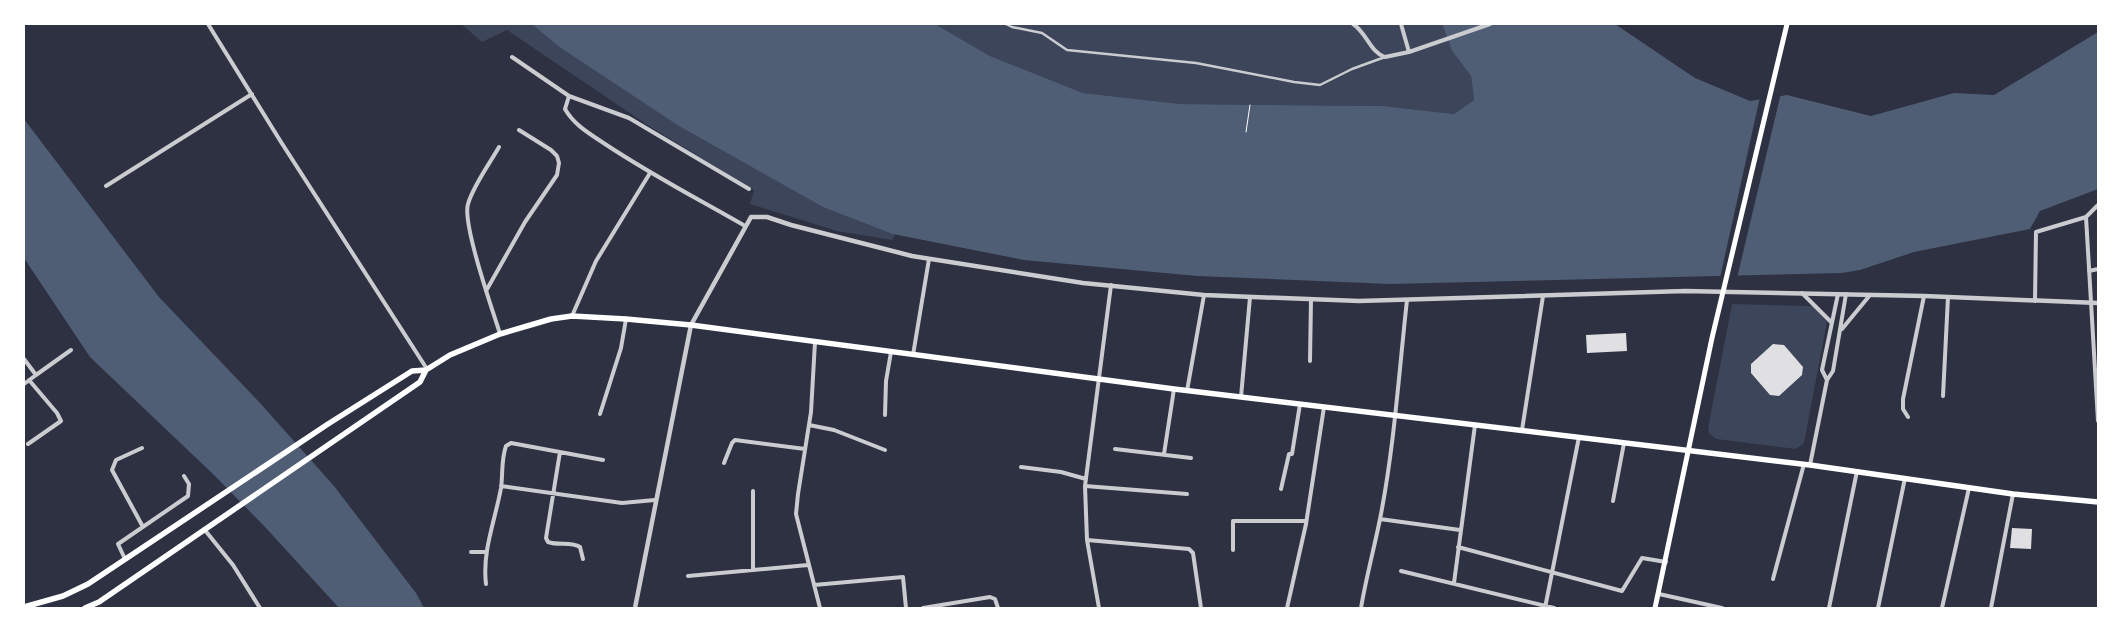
<svg xmlns="http://www.w3.org/2000/svg" width="2122" height="632" font-family="Signika,sans-serif">
<style>
.green{fill:#3c4559}
.water{fill:#4f5d75}
.pier{fill:#2d3142}
.building{fill:#e0e0e3}
.lines{fill:none;stroke-linecap:round;stroke-linejoin:round}
.path{stroke:#fff;stroke-width:1}
.pedestrian{stroke:#caccd0;stroke-width:2.5}
.minor{stroke:#caccd0;stroke-width:4}
.tertiary{stroke:#caccd0;stroke-width:4.5}
.secondary{stroke:#fff;stroke-width:5}
.primary{stroke:#fff;stroke-width:5.5}
</style>
<rect width="100%" height="100%" fill="#2d3142"/>
<path class="green" d="M461 24H546L898 229 892 240 837 231 750 204 754 190 649 126 507 30 482 42Z
M935 24H1442L1452 51 1471 76 1474 100 1454 114 1383 106 1181 104 1083 93 990 56Z
M1732 304 1812 306 1827 322 1804 443 1796 449 1716 439 1709 433 1708 428Z"/>
<path class="water" d="M532 24H935L990 56 1083 93 1181 104 1383 106 1454 114 1474 100 1471 76 1452 51 1442 24H1615L1695 78 1750 101 1787 95 1871 116 1954 93 1994 95 2098 32V189L2040 211 2030 229 1914 252 1860 270 1842 273 1390 284 1197 276 1024 260 893 234 823 207 679 126 558 46Z
M24 119 159 297 260 403 334 486 416 593 424 608H339L266 528 215 476 90 357 24 258Z"/>
<path class="pier" d="M1781 93 1737 278H1720L1760 97Z"/>
<path class="building" d="M1626 333 1627 351 1587 353 1586 335Z
M1773 344 1784 345 1803 367 1802 375 1779 396 1770 395 1751 373V364Z
M2012 528 2032 529 2031 549 2010 548Z"/>
<g class="lines">
<path class="path" d="M1246 132 1250 105"/>
<path class="pedestrian" d="M1006 24 1012 27 1042 33 1067 50 1196 63 1294 82 1320 85 1352 69 1385 57"/>
<path class="minor" d="M208 24 281 142 427 369
M1353 24C1367 33 1369 51 1385 57L1409 52 1490 24
M1401 24 1409 52
M512 57 569 96 565 109C574 125 590 134 605 144 650 174 698 199 745 226
M569 96 629 118 749 189
M499 147C490 163 473 186 468 204 462 224 493 311 500 334
M106 186 252 94
M2086 217 2098 421
M2086 217 2098 205
M2089 271 2098 269
M486 291 525 222 557 175 559 163 557 156 551 150 519 130
M1802 293 1832 323
M2035 301 2036 232 2086 217
M572 316 596 261 650 173
M1842 329 1870 295
M815 342 811 412 798 494 796 514 820 608
M913 355 929 259
M24 359 36 375 24 384
M1310 361 1311 299
M36 375 71 350
M1827 380 1822 370 1838 294
M1187 391 1204 295
M1943 396 1948 297
M1241 397 1250 297
M600 414 621 348 626 319
M885 415 886 381 891 352
M1908 417 1903 409V399L1924 296
M809 425 834 430 885 450
M1522 430 1543 296
M28 444 61 421 57 413 29 380
M142 448 116 460 112 470 143 527
M1115 449 1191 458
M560 452 546 538 548 542C559 546 571 541 580 547L583 559
M1164 454 1174 389
M724 463 732 443 735 440 805 449
M1810 465 1827 380 1833 371 1846 294
M1021 467 1061 472 1086 479
M501 486 622 503 655 500
M1085 486 1187 494
M1281 489 1289 454H1292L1300 404
M1613 501 1624 443
M1380 519 1460 530
M204 529 233 565 260 608
M1087 540 1189 549 1193 553 1201 608
M1458 547 1622 591 1642 558 1666 562
M1233 550V521H1306
M471 552H486
M125 559 118 544 188 496 189 484 184 476
M753 570V491
M1401 571 1554 608
M688 576 808 565
M1773 579 1804 464
M1454 583 1475 425
M486 584C482 551 495 521 501 488 503 474 501 460 506 446L511 443 603 460
M814 585 903 577 906 608
M1659 594 1722 608
M923 608 990 597 995 599 998 608
M1099 608 1087 540 1085 486 1111 285
M1287 608 1306 524 1324 407
M1361 608C1366 578 1374 549 1380 519 1394 449 1399 372 1407 300
M1545 608 1579 437
M1829 608 1857 471
M1878 608 1905 478
M1942 608 1969 488
M1991 608 2013 494"/>
<path class="tertiary" d="M635 608 691 325 751 217H767L791 225 912 256 1083 283 1204 295 1359 301 1685 291 1924 296 2098 303"/>
<path class="secondary" d="M1655 608 1712 338 1787 24"/>
<path class="primary" d="M24 607 63 596 88 584 328 424 412 371 426 370 450 355 500 334 551 319 572 316 626 319 691 325 1174 389 1810 465 2013 494 2098 502
M85 608 99 602 420 382 426 370"/>
</g>
<rect width="2122" height="632" fill="none" stroke="#ffffff" stroke-width="50"/>
</svg>
